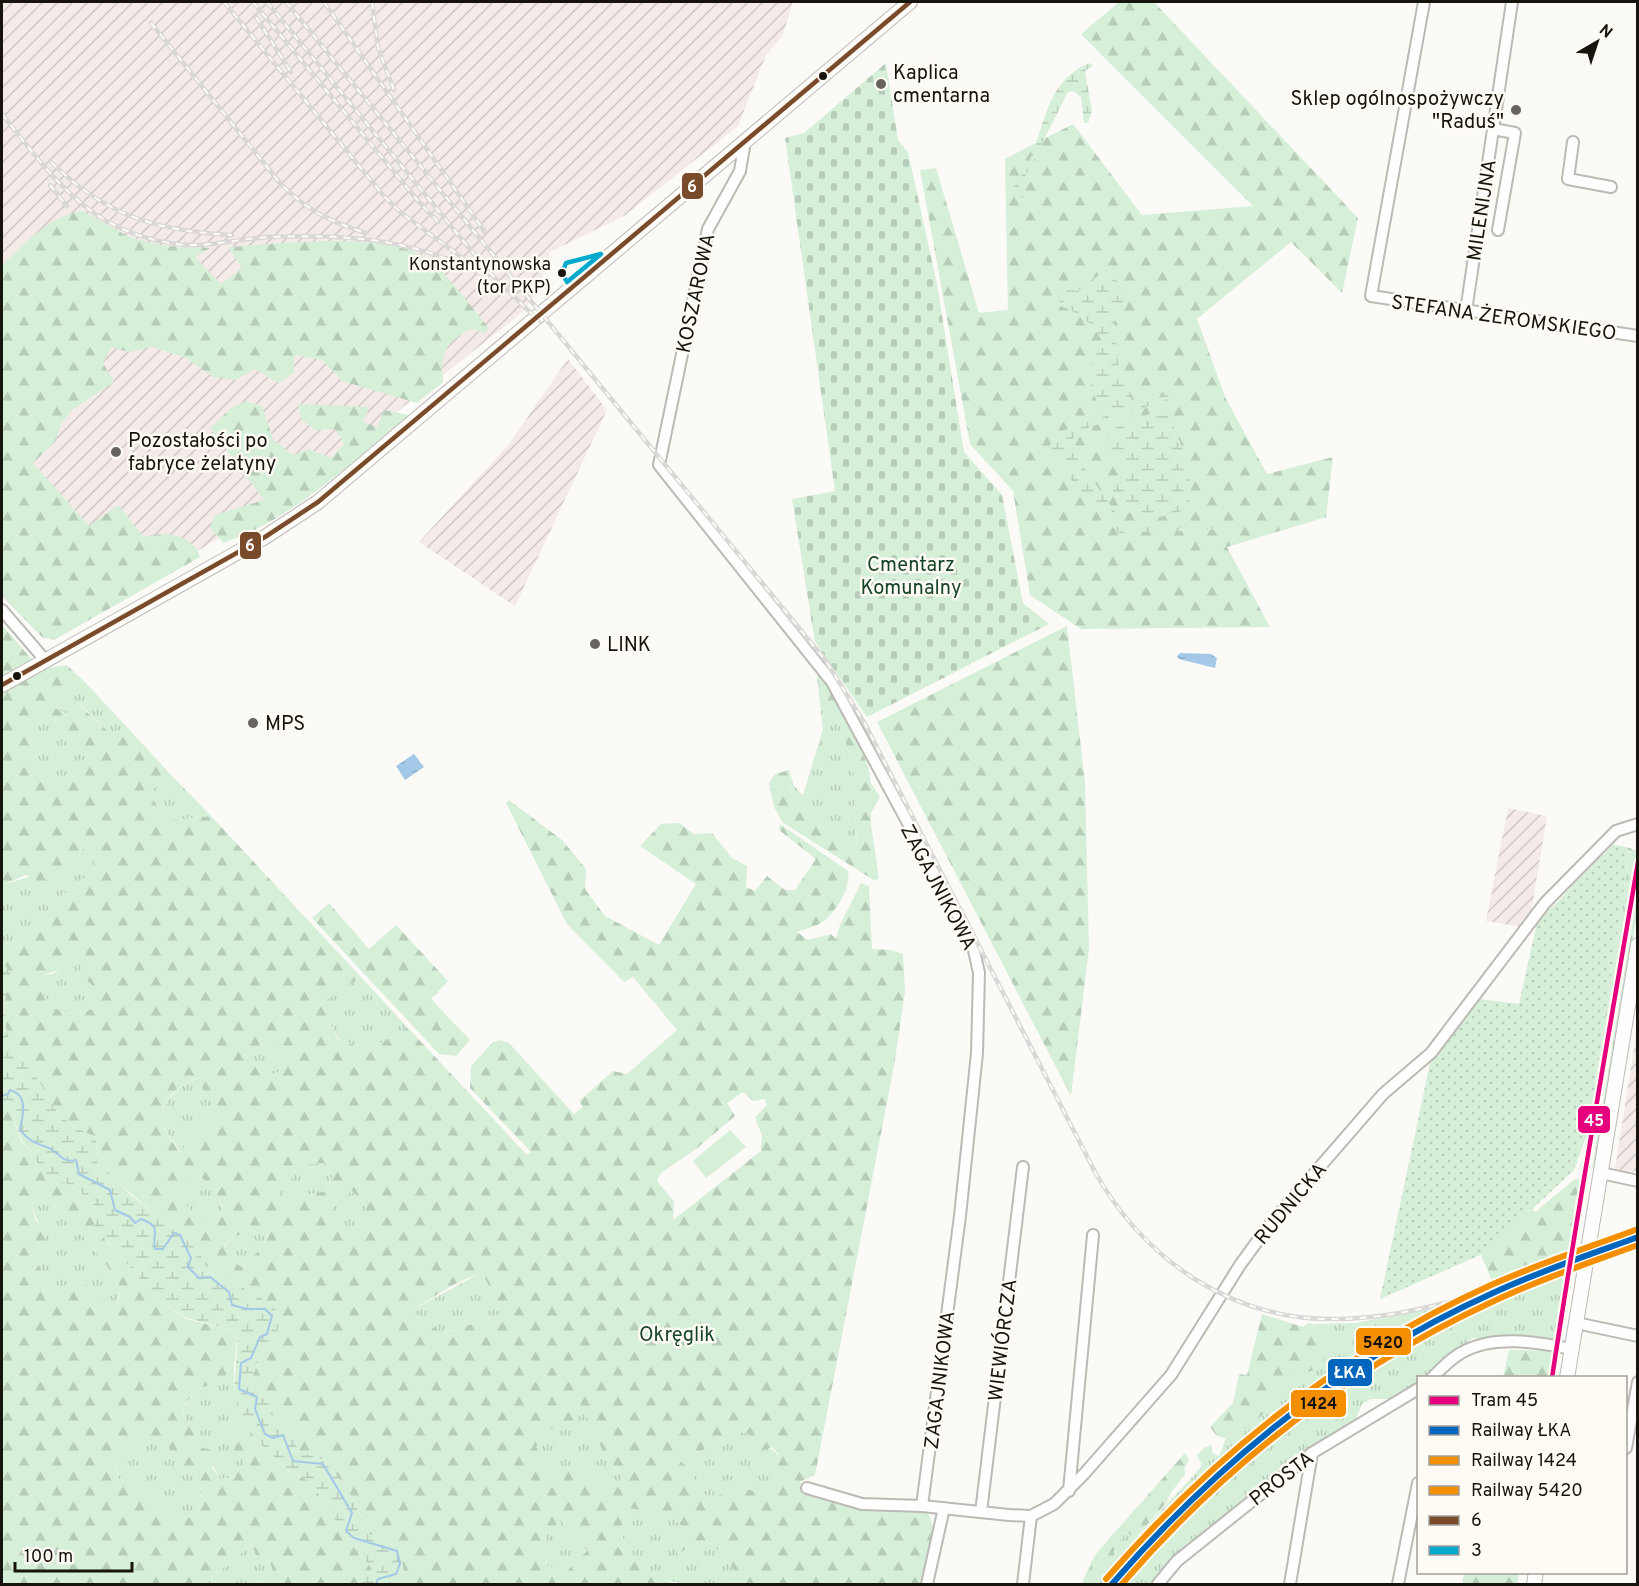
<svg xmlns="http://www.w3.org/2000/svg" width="1639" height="1586" font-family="Overpass,sans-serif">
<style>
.industrial{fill:url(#industrial-furrows)}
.grass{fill:url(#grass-tufts)}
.forest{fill:url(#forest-firs);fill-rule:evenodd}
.wetland{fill:url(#wetland-marsh)}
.cemetery{fill:url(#cemetery-stones)}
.park{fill:#d6efd9}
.garden{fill:url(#garden-dots)}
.water{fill:url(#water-ripples)}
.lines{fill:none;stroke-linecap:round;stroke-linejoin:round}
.stream{stroke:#a3c8e8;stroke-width:2}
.minor-casing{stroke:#bcbab5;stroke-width:14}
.major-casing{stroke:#bcbab5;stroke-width:16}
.minor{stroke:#fffefe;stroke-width:10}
.major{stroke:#fffefe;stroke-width:14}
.rail-casing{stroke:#d9d8d7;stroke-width:4.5}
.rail{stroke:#fefbf4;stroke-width:2;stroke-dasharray:7;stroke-linecap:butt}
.bus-1-casing{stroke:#fefbf4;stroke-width:9}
.bus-2-casing{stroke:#fefbf4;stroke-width:9}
.bus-1{stroke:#7a4b2a;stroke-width:4.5}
.bus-2{stroke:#00a9ce;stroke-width:4.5}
.rail-1-casing{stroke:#fefbf4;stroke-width:10}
.rail-2-casing{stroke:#fefbf4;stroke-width:10}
.rail-3-casing{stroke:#fefbf4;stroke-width:10}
.rail-1{stroke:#0065bd;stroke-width:6}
.rail-2{stroke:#f38f01;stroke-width:6}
.rail-3{stroke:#f38f01;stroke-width:6}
.tram-1-casing{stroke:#fefbf4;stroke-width:9}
.tram-1{stroke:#e5007d;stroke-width:4.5}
.bus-dot{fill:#17140d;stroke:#fefbf4;stroke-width:2}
.poi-dot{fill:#67645f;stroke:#fefbf4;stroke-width:2}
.labels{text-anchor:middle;stroke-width:5;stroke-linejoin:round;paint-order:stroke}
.bus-label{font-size:18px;fill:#17140d;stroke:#fefbf4;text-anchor:end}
.poi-label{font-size:20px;fill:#17140d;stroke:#fefbf4;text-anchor:start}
.street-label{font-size:20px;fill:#17140d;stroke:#fefbf4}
.park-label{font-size:20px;fill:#164427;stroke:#fefbf4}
.line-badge{stroke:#fefbf4;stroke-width:2}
.badge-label{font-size:16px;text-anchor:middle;font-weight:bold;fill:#fff}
.pale-badge-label{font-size:16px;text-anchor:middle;font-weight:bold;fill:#111}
</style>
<defs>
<pattern id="industrial-furrows" width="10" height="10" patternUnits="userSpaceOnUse" patternTransform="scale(1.5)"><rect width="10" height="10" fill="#f4eae8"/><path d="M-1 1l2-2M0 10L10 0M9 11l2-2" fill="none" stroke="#d0c8c6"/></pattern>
<pattern id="grass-tufts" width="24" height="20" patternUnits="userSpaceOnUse" patternTransform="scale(1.5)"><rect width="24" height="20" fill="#d6efd9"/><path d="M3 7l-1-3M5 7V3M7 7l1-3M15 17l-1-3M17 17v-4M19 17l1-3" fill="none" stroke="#b7ccb9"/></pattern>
<pattern id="forest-firs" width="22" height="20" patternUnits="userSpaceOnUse" patternTransform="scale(1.5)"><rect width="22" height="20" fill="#d6efd9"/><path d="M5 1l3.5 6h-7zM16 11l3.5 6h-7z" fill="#b7ccb9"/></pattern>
<pattern id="wetland-marsh" width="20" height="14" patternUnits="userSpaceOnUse" patternTransform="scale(1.5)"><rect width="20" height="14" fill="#d6efd9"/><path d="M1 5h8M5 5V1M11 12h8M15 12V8" fill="none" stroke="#b7ccb9"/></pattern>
<pattern id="cemetery-stones" width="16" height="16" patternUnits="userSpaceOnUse" patternTransform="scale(1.5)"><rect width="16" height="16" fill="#d6efd9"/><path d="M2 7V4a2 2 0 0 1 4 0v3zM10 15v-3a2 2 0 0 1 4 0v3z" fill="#b7ccb9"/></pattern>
<pattern id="garden-dots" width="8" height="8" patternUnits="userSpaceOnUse" patternTransform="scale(1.5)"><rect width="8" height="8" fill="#d6efd9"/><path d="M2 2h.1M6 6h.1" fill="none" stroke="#b7ccb9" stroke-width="1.8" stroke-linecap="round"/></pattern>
<pattern id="water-ripples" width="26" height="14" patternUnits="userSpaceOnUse" patternTransform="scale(1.5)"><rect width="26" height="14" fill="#a3c8e8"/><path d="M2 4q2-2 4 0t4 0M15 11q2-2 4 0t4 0" fill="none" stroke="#8cabc6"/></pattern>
</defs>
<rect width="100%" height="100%" fill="#fcfaf6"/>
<path class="industrial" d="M2 2H793L783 35 766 55 738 126 624 216 550 252 541 280 545 286 528 303 525 310 306 484 54 640 42 637 2 596Z
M568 359 607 410 515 606 419 542 509 444Z
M1508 808 1547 816 1531 913 1522 927 1486 921Z
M1637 1030V1171L1627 1172 1615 1168Z"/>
<path class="grass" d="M78 676 81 678 127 727 111 734 78 703 67 714 55 708Z
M817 678 844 734 853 772 857 848 806 817 803 803 791 796 789 770 794 786 803 795 823 729Z
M47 714C63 731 80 738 89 758L74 777 52 793 37 767 34 744 21 729 27 720Z
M170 774 211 816 167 821 149 793Z
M92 845 95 869 55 901 23 944 9 951 2 945V885L74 863 81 850Z
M1630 848 1637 851 1591 1138 1584 1169 1580 1170 1589 1129 1574 1170 1595 1085Z
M1637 895V914L1597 1163 1592 1169Z
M74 960 82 966V975L94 987 93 1008 77 1016 54 1008 37 987 43 975 53 974Z
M361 977 407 1027 363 1055 346 1040 340 1041 329 1022 322 1002Z
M272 1038 280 1071 267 1078 245 1055Z
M200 1077 204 1092 220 1111 180 1152 159 1121C168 1095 175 1088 200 1077Z
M323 1163 333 1176 325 1191 279 1202 278 1194 304 1164Z
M199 1175 214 1190 224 1210 201 1222 173 1190Z
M352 1191 366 1205V1221L349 1232 333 1228 335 1202Z
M44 1197C74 1224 103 1254 121 1289L117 1302 45 1296 43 1275 33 1255 46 1241 31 1205Z
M257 1228 269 1232 263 1245 244 1268 230 1260 224 1247 234 1237Z
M482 1272 502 1311 498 1315 442 1334 416 1316 414 1309Z
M1561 1275H1565L1554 1342 1472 1338 1428 1377 1418 1378V1386L1400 1399H1371L1362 1404 1353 1426 1153 1584H1123C1215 1475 1326 1380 1456 1319 1490 1303 1526 1289 1561 1275Z
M1480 1295C1335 1364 1209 1459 1108 1584H1082C1086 1573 1092 1559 1099 1550L1105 1568 1114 1547 1126 1532 1135 1538 1196 1473 1202 1465 1197 1455 1204 1448 1212 1445V1453L1219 1456 1226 1438 1234 1429 1273 1406 1282 1375H1300L1313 1330 1311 1324 1357 1323Z
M234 1364V1392L244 1419 232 1432 246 1460 232 1478 220 1479 183 1415 184 1405 200 1388 221 1381Z
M582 1405 607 1460 622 1475 619 1484 602 1486 584 1470 547 1466 535 1447 549 1429Z
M738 1433H747C758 1442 770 1445 779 1456L769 1463 779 1483 778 1491 767 1496 747 1489 724 1490 721 1495 707 1496C695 1486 692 1468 680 1461L683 1452 697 1453Z
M146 1436 162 1441 202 1486 198 1511 178 1525 134 1484 119 1479 115 1465Z
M630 1508C653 1514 664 1508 683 1527L678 1553 702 1540C723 1550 734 1561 737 1584 728 1582 719 1584 709 1584 661 1584 641 1579 620 1532Z
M561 1520 587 1552 566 1572 547 1566 545 1527H553Z
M251 1544 256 1555 270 1561 275 1576 257 1581 259 1584H205Z"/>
<path class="forest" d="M1119 2H1154L1358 218 1342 293 1291 242 1197 319 1226 399 1267 474 1333 457 1326 517 1227 547 1270 627 1081 629 1030 595 1013 491 970 444 920 170 936 168 979 313 1008 310 1005 159 1073 124 1142 215 1253 206 1081 34Z
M83 211 129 237 165 246 210 248 195 257 221 284 242 268 228 247C277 244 388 230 428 259 445 270 474 311 489 328L484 333 471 329C444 343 441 353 443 382L417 403 342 381 322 360 294 355V373L278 383 255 369 236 380 213 377 186 358 153 347 129 352 111 347 103 363 114 382 72 410 61 424 55 442 33 463 89 526 118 505 144 537C164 531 193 534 200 557L54 640 42 637 2 596V265C27 242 48 216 83 211Z
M246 401 262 406 273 439 293 455 309 449 331 458 344 444 335 429 315 430 301 419 298 404 370 407 363 422 377 427 384 410 409 415C352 461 294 519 223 543L210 527 215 515 264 500 210 428 231 408Z
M2 625 40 669 67 665 78 676 55 708 67 714 77 703 111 734 127 727 170 774 149 793 167 821 211 816 361 977 323 1002 329 1022 339 1041 346 1040 363 1055 407 1027 527 1155 531 1152 470 1088 471 1066 493 1042 500 1040 509 1043 574 1114 583 1107 579 1101 613 1071 627 1074 677 1030 633 977 624 982 567 924 506 803 509 800 562 840 586 869 585 889 605 916 659 945 696 884 640 846 661 824 679 823 694 834 712 833 732 858 747 866 746 887 755 891 767 876 785 890H795L816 859 779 830 780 824 848 871C851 888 837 910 824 921 817 926 805 929 797 932L808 940 831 934 836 939 840 925 861 883 869 886 872 949 891 950 903 954 905 992 894 1066 815 1475 800 1482 806 1494 927 1512C942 1533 926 1562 920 1584H725L737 1583C734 1562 722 1549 702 1540L677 1554 676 1534 683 1527C664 1508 653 1514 630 1508L620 1532C631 1557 648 1576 675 1584H386L404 1573 399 1547 369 1534 348 1489 324 1460 298 1452 292 1430 271 1414 272 1399 252 1378 260 1356 276 1335 274 1307 206 1266 196 1247 176 1227 156 1215 107 1173 97 1162 96 1137C55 1119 58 1112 36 1076 29 1065 16 1055 11 1043 1 1021 4 995 11 974L2 961V945L9 951 23 944 55 901 95 869 92 845 81 850 74 863 42 883 26 875 2 885ZM47 714C63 731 80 738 88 758L74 777 52 792 37 767 34 744 21 729 27 720ZM74 960 82 966 81 975 94 987 93 1008 77 1016 54 1008 37 986 43 975 69 967ZM272 1038 280 1071 267 1078 245 1055ZM199 1077 204 1092 220 1111 179 1152 159 1121C168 1094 173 1089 199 1077ZM743 1092 753 1101 765 1099 767 1105 755 1117 762 1136 761 1151 673 1220 674 1202 657 1181 661 1173 696 1149 735 1116 727 1103ZM323 1163 333 1176 325 1191 279 1202 278 1194 304 1165ZM199 1175 214 1190 224 1209 201 1222 174 1190ZM352 1191 366 1205V1221L349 1232 333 1228 335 1202ZM257 1228 269 1233 263 1245 244 1268 230 1260 224 1246 234 1237ZM482 1272 501 1310 498 1315 443 1334 416 1316 414 1309 451 1286ZM582 1406 607 1460 622 1475 619 1484 602 1486 584 1470 547 1466 536 1447 549 1429 570 1425ZM738 1433H747L756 1440 753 1448 758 1452 772 1447 779 1455 768 1463 779 1483 778 1491 767 1495 747 1489 723 1490 721 1495 707 1496C695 1486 692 1468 680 1461L683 1452 697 1453ZM561 1521 587 1551 566 1572 547 1566 545 1527H553Z
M1067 626 1085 783 1089 949 1071 1096 877 722Z
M818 674H821C833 694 873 762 870 781L880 797 871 813V825L879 878 875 881 782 822 774 807 769 783 775 774 789 770 791 796 803 803 806 817 857 848 853 772 844 734 817 678Z
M329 903 369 949 396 925 448 981 431 999 470 1040 456 1056 439 1054 312 918Z
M2 1103 10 1110 21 1141 31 1151 50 1184 66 1183 93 1201 95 1228 161 1302 187 1319 238 1332 234 1364 221 1381 200 1388 184 1404 183 1415 203 1448 218 1451 212 1468 220 1479 232 1478 246 1460 231 1447 232 1432 244 1419 256 1440 289 1471 311 1482 344 1534 372 1569 361 1584H259L258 1575H274L270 1561 256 1555 251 1544 205 1584H2ZM44 1197C74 1224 103 1254 121 1289L118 1302 99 1300 80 1278 45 1295 43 1275 33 1255 46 1241V1231L36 1221 31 1205ZM146 1436 162 1441 202 1486 198 1511 178 1525 134 1484 119 1479 115 1465Z
M1575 1179 1582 1180 1568 1253 1492 1281 1481 1255 1532 1209 1535 1212Z
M1262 1314 1303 1327 1310 1322 1313 1330 1330 1335 1322 1367 1300 1375 1283 1376 1273 1406 1247 1428 1234 1429 1226 1438 1217 1436 1210 1427 1233 1403 1239 1374 1247 1375Z
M1509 1350 1555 1351 1551 1377 1503 1378Z
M1185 1453 1189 1460 1184 1469 1186 1473 1170 1494 1167 1502 1135 1538 1126 1532 1114 1547V1558L1104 1568 1099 1550Z
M1464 1573V1572L1519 1573 1517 1584H1462Z"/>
<path class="wetland" d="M1090 63 1093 66 1085 71 1092 111 1088 123H1084L1081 97 1074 91 1068 92 1019 189 1027 203 1023 205 1014 186C1021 175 1030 162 1034 149 1046 115 1052 77 1090 63Z
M1106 270 1127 291 1114 323 1120 378 1133 401 1123 410 1203 383 1200 387 1074 433 1072 451 1126 527 1231 529 1119 533 1075 485 1049 449 1053 434 1106 416C1083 381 1089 374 1102 337L1081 315 1061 306 1057 294 1066 290 1077 291Z
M1150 414 1168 416C1186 451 1191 468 1189 508 1161 520 1146 521 1119 508L1113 490 1124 470 1122 456 1109 448 1107 431Z
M2 961 11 974C4 995 1 1021 11 1043 16 1055 29 1065 36 1076 58 1112 55 1119 96 1137L97 1162 131 1195 156 1215 176 1227 196 1247 206 1266 274 1306 280 1321 276 1335 260 1356 252 1378 273 1400 271 1414 292 1430 298 1451 324 1460 348 1489 369 1534 399 1547 404 1573 386 1584H361L372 1569 344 1534 311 1482 289 1471 256 1440 244 1419 234 1392 238 1332 187 1318 161 1302 95 1228 93 1201 66 1183 50 1185 31 1151 22 1141 10 1110 2 1103Z"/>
<path class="cemetery" d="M886 63 898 140 908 152 937 284 964 452 1002 495 1023 603 1049 624 867 717 815 642 792 499 835 491 785 138 804 133Z"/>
<path class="park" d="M730 1130 746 1147 706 1178 693 1161Z"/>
<path class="garden" d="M1611 844 1630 848 1595 1085 1574 1170 1485 1253 1380 1299 1430 1063 1480 999 1519 1004 1538 918 1558 902 1599 855H1604Z"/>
<path class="water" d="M1180 653 1211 654 1217 658 1215 668 1179 659 1177 656Z
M414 754 424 767 405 780 396 766Z"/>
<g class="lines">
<path class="stream" d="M2 1096 8 1094 10 1090C29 1095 23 1115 20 1129 29 1143 38 1143 51 1149 61 1155 63 1163 76 1160L79 1174 110 1190 115 1210 130 1217 135 1223 141 1219C164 1228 151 1232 155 1249H163L174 1233 180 1235 191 1258 188 1267 199 1278 210 1277 229 1292 232 1305 247 1309H265L272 1316 267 1334 260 1337 251 1358 241 1363 239 1389 257 1397 255 1409 265 1434 273 1438 283 1435 293 1461 323 1464 352 1513 346 1531 354 1538 397 1551 400 1564 396 1574 378 1579 376 1584"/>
<g class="minor-casing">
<path id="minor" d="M1424 2 1371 296 1638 336
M1493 129 1515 133 1498 230
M745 141 740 171 708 229 659 465 832 682 964 927 973 946 979 973 977 1053 960 1216 922 1506
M1573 142 1568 179 1611 187
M1466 311 1512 2
M2 610 45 660
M1601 1173 1638 1181
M1576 1323 1638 1336
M1432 1378C1441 1369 1450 1359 1461 1353 1493 1334 1537 1342 1572 1349
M1626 1448 1638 1382
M807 1488 862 1504 922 1506 1009 1515 1031 1516 1054 1504 1084 1474 1171 1375 1240 1265 1267 1228 1383 1094 1431 1053 1545 903 1616 831 1638 824
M1069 1491 1093 1235
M981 1512 1023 1167
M927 1584 944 1508
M1023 1584 1031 1516
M1158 1584 1177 1561 1312 1453 1418 1389
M1290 1584 1312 1453
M1398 1584 1418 1483"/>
</g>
<g class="major-casing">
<path id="major" d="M2 685 265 537 318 502 910 2
M1567 1378 1638 945
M1534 1584 1536 1572"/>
</g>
<use href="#minor" class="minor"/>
<use href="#major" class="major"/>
<g class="rail-casing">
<path id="rail" d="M224 2 383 195 400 212 464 259
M253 2 419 202 438 222
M267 2 488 271 539 321
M286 2 826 661 865 724 1095 1172C1145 1261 1234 1322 1339 1319 1406 1318 1476 1295 1539 1274
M324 2 485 232
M372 2 378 48 394 90
M256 17 291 72
M151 23 280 183C306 210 331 222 366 233
M2 114C30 149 57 187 94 213 123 233 163 246 198 245 222 244 246 238 270 237 350 234 416 239 487 277
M51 162C106 216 157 231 232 235
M50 185 67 206
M1528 1272 1638 1230"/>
</g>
<use href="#rail" class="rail"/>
<g class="bus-1-casing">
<path id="bus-1" d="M2 685 265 537 318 502 910 2"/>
</g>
<g class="bus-2-casing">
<path id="bus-2" d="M601 254 567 282 562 273 566 263Z"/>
</g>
<use href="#bus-1" class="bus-1"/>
<use href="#bus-2" class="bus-2"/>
<g class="rail-1-casing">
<path id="rail-1" d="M1112 1584C1219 1461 1343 1360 1493 1293 1540 1271 1589 1255 1638 1237"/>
</g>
<g class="rail-2-casing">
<path id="rail-2" d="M1122 1584C1226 1464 1348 1368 1494 1301 1540 1279 1589 1263 1638 1245"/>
</g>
<g class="rail-3-casing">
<path id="rail-3" d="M1106 1579C1214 1455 1340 1353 1491 1285 1538 1264 1587 1248 1635 1230"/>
</g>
<use href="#rail-1" class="rail-1"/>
<use href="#rail-2" class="rail-2"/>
<use href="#rail-3" class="rail-3"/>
<g class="tram-1-casing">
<path id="tram-1" d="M1552 1378C1578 1205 1609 1034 1638 862"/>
</g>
<use href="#tram-1" class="tram-1"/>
</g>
<g class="bus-dot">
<circle cx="823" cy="76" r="5"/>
<circle cx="562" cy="273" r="5"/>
<circle cx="17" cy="676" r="5"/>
</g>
<g class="poi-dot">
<circle cx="881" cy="84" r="6"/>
<circle cx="1516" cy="110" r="6"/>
<circle cx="116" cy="452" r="6"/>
<circle cx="595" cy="644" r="6"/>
<circle cx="253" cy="723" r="6"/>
</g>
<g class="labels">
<g class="bus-label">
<text x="551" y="270">Konstantynowska<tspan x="551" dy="23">(tor PKP)</tspan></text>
</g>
<g class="poi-label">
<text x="893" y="79">Kaplica<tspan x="893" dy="23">cmentarna</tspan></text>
<text x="1504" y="105" text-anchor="end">Sklep ogólnospożywczy<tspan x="1504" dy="23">"Raduś"</tspan></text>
<text x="128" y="447">Pozostałości po<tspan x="128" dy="23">fabryce żelatyny</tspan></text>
<text x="607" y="651">LINK</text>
<text x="265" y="730">MPS</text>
</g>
<g class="street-label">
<text transform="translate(1481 210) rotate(-81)" y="7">MILENIJNA</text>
<text transform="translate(695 293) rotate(-78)" y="7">KOSZAROWA</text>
<text transform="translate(1504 317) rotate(8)" y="7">STEFANA ŻEROMSKIEGO</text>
<text transform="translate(939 887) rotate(62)" y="7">ZAGAJNIKOWA</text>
<text transform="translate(1290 1203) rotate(-50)" y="7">RUDNICKA</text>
<text transform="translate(1002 1340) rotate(-83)" y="7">WIEWIÓRCZA</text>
<text transform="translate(939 1380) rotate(-83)" y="7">ZAGAJNIKOWA</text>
<text transform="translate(1281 1478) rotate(-38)" y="7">PROSTA</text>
</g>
<g class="park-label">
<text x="911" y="571">Cmentarz<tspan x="911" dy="23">Komunalny</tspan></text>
<text x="677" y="1341">Okręglik</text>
</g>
</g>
<g class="line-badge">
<rect x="681" y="172" width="23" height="28" rx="6" fill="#7a4b2a"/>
<rect x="239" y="531" width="23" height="29" rx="6" fill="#7a4b2a"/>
<rect x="1577" y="1105" width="34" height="29" rx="6" fill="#e5007d"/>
<rect x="1355" y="1327" width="57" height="29" rx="6" fill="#f38f01"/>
<rect x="1327" y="1358" width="46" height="29" rx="6" fill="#0065bd"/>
<rect x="1290" y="1389" width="57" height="29" rx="6" fill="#f38f01"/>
</g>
<g class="badge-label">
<text x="692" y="192">6</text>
<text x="250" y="551">6</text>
<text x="1594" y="1126">45</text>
<text x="1350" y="1378">ŁKA</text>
</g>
<g class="pale-badge-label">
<text x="1383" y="1348">5420</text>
<text x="1319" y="1409">1424</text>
</g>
<rect width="1639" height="1586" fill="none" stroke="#17140d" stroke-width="6"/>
<rect x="1417" y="1376" width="210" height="198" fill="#fefbf4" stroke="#a29f98" stroke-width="1.5"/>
<rect x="1429" y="1396" width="30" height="9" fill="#e5007d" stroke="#a29f98" stroke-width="1.5"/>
<text x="1471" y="1406" font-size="18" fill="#17140d">Tram 45</text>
<rect x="1429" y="1426" width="30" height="9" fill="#0065bd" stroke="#a29f98" stroke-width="1.5"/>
<text x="1471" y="1436" font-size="18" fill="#17140d">Railway ŁKA</text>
<rect x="1429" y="1456" width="30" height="9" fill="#f38f01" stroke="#a29f98" stroke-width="1.5"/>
<text x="1471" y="1466" font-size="18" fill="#17140d">Railway 1424</text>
<rect x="1429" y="1486" width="30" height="9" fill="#f38f01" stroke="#a29f98" stroke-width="1.5"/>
<text x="1471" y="1496" font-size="18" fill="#17140d">Railway 5420</text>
<rect x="1429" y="1516" width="30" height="9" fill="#7a4b2a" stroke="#a29f98" stroke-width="1.5"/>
<text x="1471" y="1526" font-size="18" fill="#17140d">6</text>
<rect x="1429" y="1546" width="30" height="9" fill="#00a9ce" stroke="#a29f98" stroke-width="1.5"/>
<text x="1471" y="1556" font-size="18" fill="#17140d">3</text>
<g transform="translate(1597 42) rotate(39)" stroke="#fefbf4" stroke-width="4.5" paint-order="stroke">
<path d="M0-4.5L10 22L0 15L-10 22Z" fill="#17140d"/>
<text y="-9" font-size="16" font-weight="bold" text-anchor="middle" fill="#17140d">N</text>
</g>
<path d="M15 1562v9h117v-9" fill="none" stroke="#17140d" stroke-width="3"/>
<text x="24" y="1562" font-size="18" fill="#17140d" stroke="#fefbf4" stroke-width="4.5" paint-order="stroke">100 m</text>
</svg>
